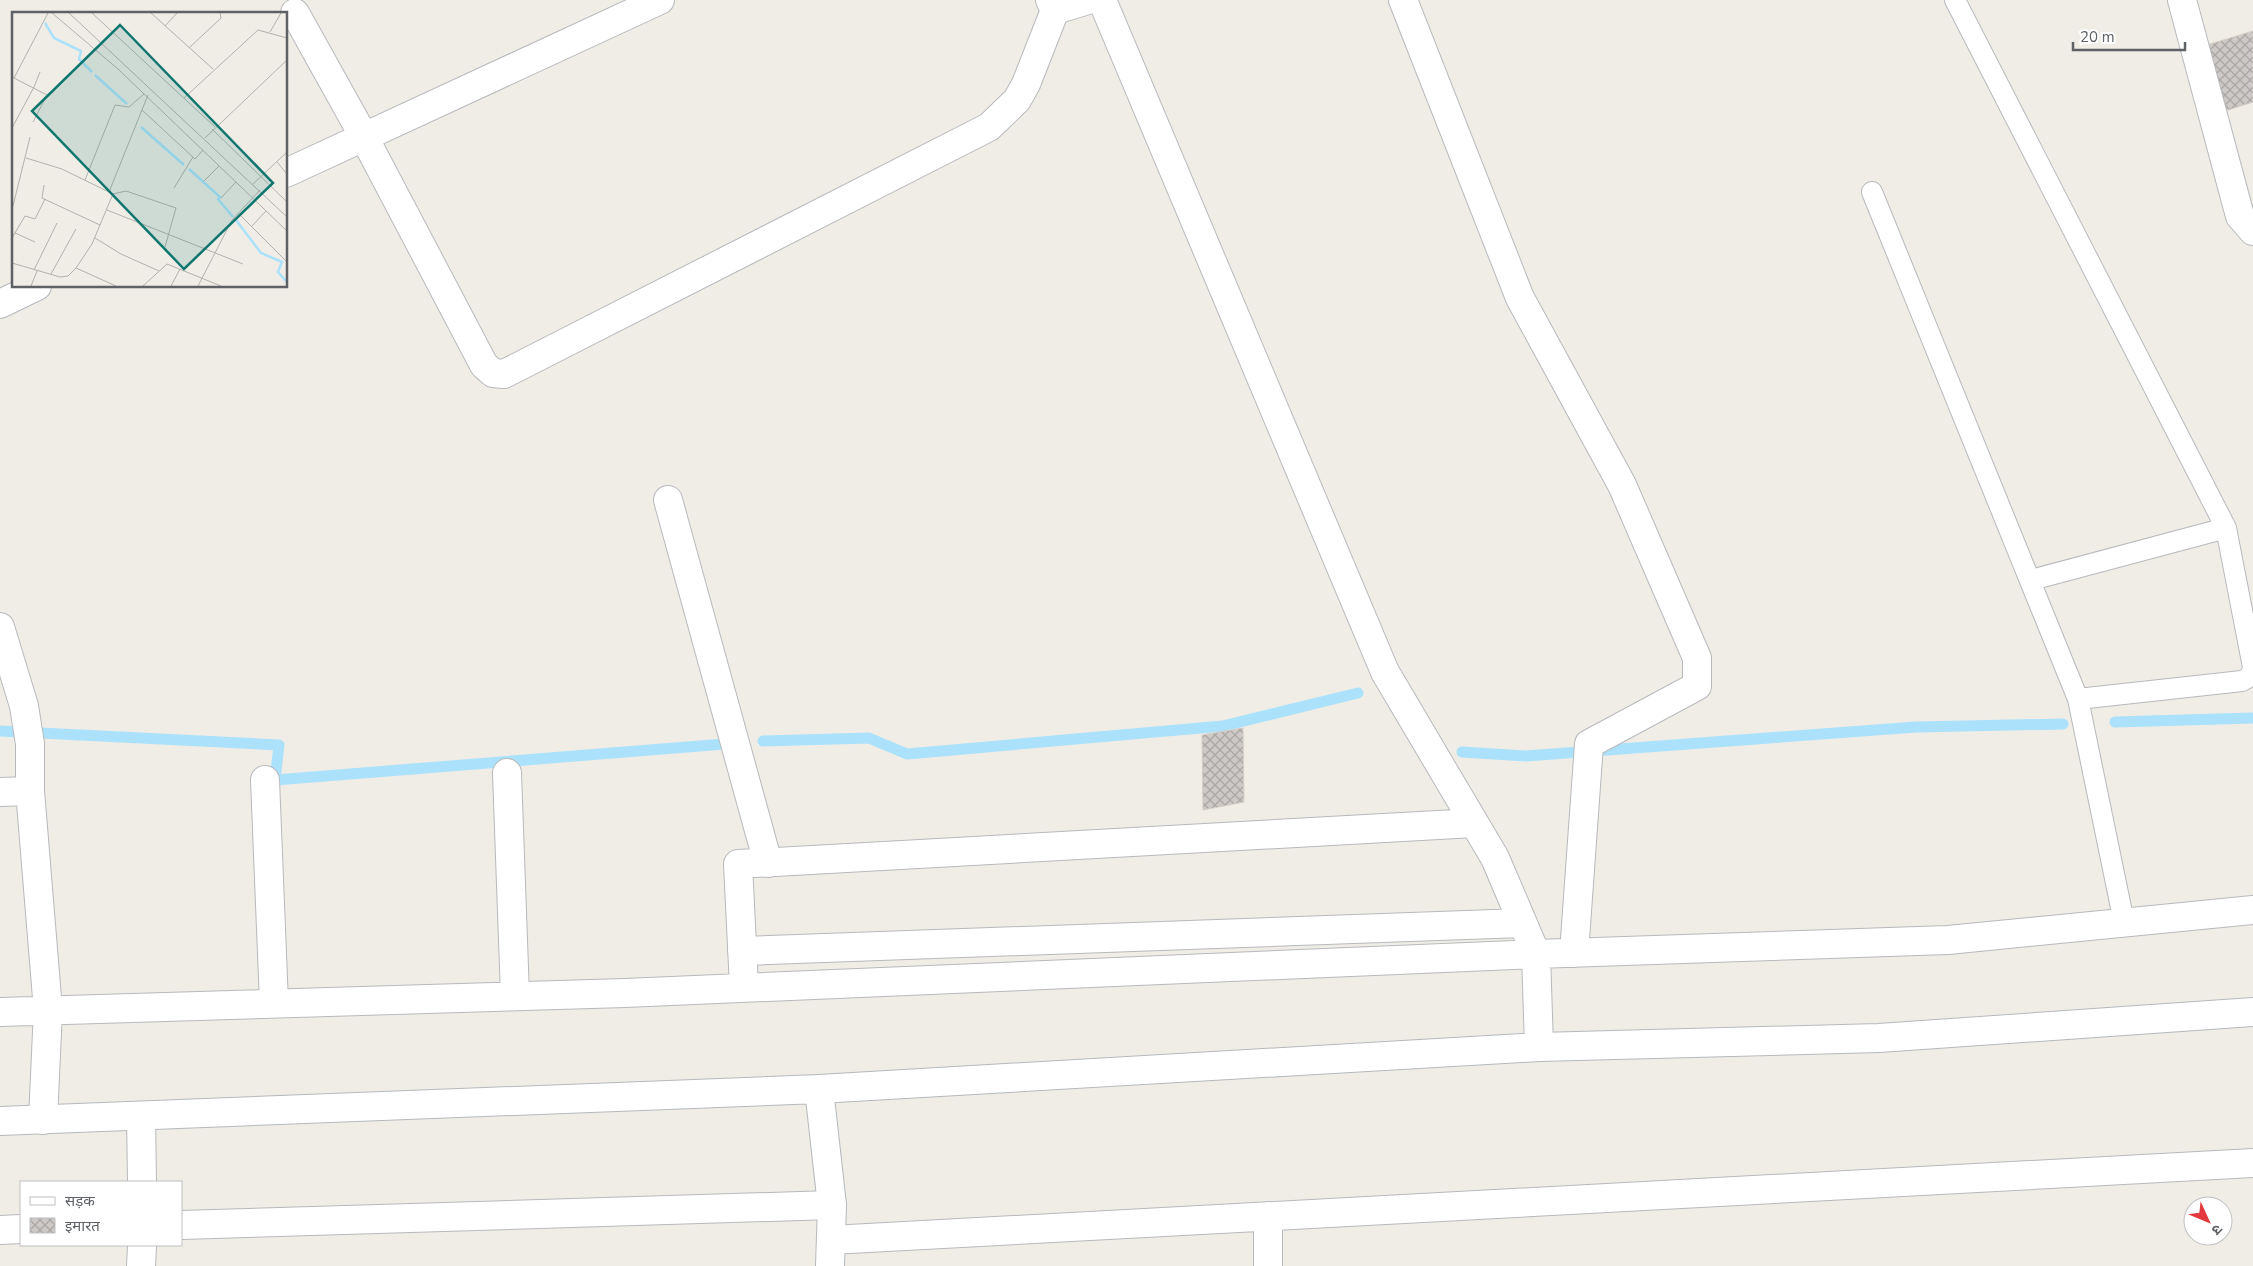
<svg xmlns="http://www.w3.org/2000/svg" width="2253" height="1266" font-family="'Nunito Sans','Noto Sans Devanagari',sans-serif">
<style>
.lines{fill:none;stroke-linecap:round;stroke-linejoin:round}
.stream{stroke:#abe1fb;stroke-width:11}
.building{fill:url(#building-cross-hatch);stroke:#d4cec5}
.lane-casing{stroke:#b7b9bc;stroke-width:22}
.street-casing{stroke:#b7b9bc;stroke-width:30}
.secondary-casing{stroke:#b5b9bd;stroke-width:30}
.lane{stroke:#fff;stroke-width:20}
.street{stroke:#fff;stroke-width:28}
.secondary{stroke:#fff;stroke-width:28}
.inset-river{fill:none;stroke:#abe1fb;stroke-width:2.5}
.inset-road{fill:none;stroke:#b2b1af;stroke-width:1}
.view{fill:#0f766e;fill-opacity:0.15;stroke:#0f766e;stroke-width:2.5}
.inset-edge{fill:none;stroke:#5e6266;stroke-width:2.5}
</style>
<defs>
<pattern id="building-cross-hatch" width="8" height="8" patternUnits="userSpaceOnUse" patternTransform="scale(1.25)"><rect width="8" height="8" fill="#cdc9c6"/><path d="M0 0l8 8M0 8l8-8" fill="none" stroke="#aaa7a5"/></pattern>
</defs>
<rect width="100%" height="100%" fill="#f0ede7"/>
<g class="lines">
<path class="stream" d="M2115 722 2253 718
M0 731 279 745 275 780 725 744
M763 741 869 738 907 754 1223 726 1358 693
M1462 752 1526 756 1916 727 2063 724"/>
</g>
<path class="building" d="M2253 31V102L2225 111 2204 46Z
M1243 728 1244 802 1203 810 1202 735Z"/>
<g class="lines">
<g class="lane-casing">
<path id="lane" d="M1955 0 2226 528 2253 667 2251 676 2242 681 2078 699
M1872 192 2078 699 2124 922
M2031 580 2226 528"/>
</g>
<g class="street-casing">
<path id="street" d="M1050 0 1055 10 1088 0
M1102 0 1385 672 1495 858 1536 954 1539 1047
M1403 0 1520 298 1622 485 1697 658V686L1589 744 1574 953
M2182 0 2240 216 2253 231
M295 13 364 137 484 365 493 373 504 374 989 127 1017 100 1026 84 1055 10
M286 173 660 0
M0 304 37 286
M668 500 768 863
M0 627 24 706 30 744V791L48 1010 43 1120
M507 773 515 996
M265 780 274 1003
M0 792 30 791
M742 951 1522 923
M744 987 738 864 1474 823
M0 1012 625 993 1536 954 1948 940 2253 910
M141 1117 142 1182
M181 1225 832 1205
M0 1230 21 1229
M831 1240 2253 1163
M141 1266 142 1245
M1268 1266V1216"/>
</g>
<g class="secondary-casing">
<path id="secondary" d="M819 1089 832 1205 830 1266
M0 1121 819 1089 1539 1047 1879 1038 2253 1012"/>
</g>
<use href="#lane" class="lane"/>
<use href="#street" class="street"/>
<use href="#secondary" class="secondary"/>
</g>
<g transform="translate(12 12)">
<rect width="275" height="275" fill="#f0ede7"/>
<path class="inset-river" d="M33 11 42 26 69 39 67 47 80 60M83 63 115 92M129 115 172 153M177 157 208 185 206 187 221 205M224 208 249 241 270 250 266 260 275 270"/>
<path class="inset-road" d="M40 1 106 57 275 219M57 1 275 205M80 1 203 115M139 1 201 57M153 14 165 1M258 20 269 1M177 36 209 6 208 1M0 65 35 83 21 110M2 66 36 1M22 75 28 60M172 86 246 18 275 26M130 98 183 147 191 138M0 116 22 75M200 117 275 190M193 126 275 48M14 146 50 157 101 182 80 232 64 256 104 274M265 150 275 162M73 168 103 93 117 95 132 82M192 169 207 154M241 172 275 140M32 173 30 186 88 213M162 176 181 145M97 180 136 83M101 182 114 179 164 196 153 235M209 186 224 170M1 194 18 125M95 198 231 252M226 201 275 250M239 215 254 199M3 221 23 230M0 226 13 204 23 207 33 187M83 226 109 242 147 259M0 251 48 265 56 264 64 256M22 258 45 211M39 262 64 217M19 274 25 259M131 274 155 252 209 274M159 274 168 257M186 274 220 208 248 178"/>
<path class="view" d="M108 13 261 171 172 257 20 99Z"/>
<rect width="275" height="275" class="inset-edge"/>
</g>
<rect x="20" y="1181" width="162" height="65" fill="#ffffff" stroke="#bfc0c2"/>
<rect x="30" y="1197" width="25" height="8" fill="#ffffff" stroke="#bfc0c2"/>
<text x="65" y="1206" font-size="15" fill="#5e6266">सड़क</text>
<rect x="30" y="1218" width="25" height="15" fill="url(#building-cross-hatch)" stroke="#bfc0c2"/>
<text x="65" y="1231" font-size="15" fill="#5e6266">इमारत</text>
<g transform="translate(2208 1221) rotate(134)"><circle r="24" fill="#ffffff" stroke="#bfc0c2"/>
<path d="M0-4L9 19L0 12L-9 19Z" fill="#e23a3e"/>
<text y="-8" font-size="14" font-weight="bold" text-anchor="middle" fill="#5e6266">उ</text>
</g>
<path d="M2073 42v8h112v-8" fill="none" stroke="#5e6266" stroke-width="2.5"/>
<text x="2080" y="42" font-size="15" fill="#5e6266" stroke="#ffffff" stroke-width="4" paint-order="stroke">20 m</text>
</svg>
